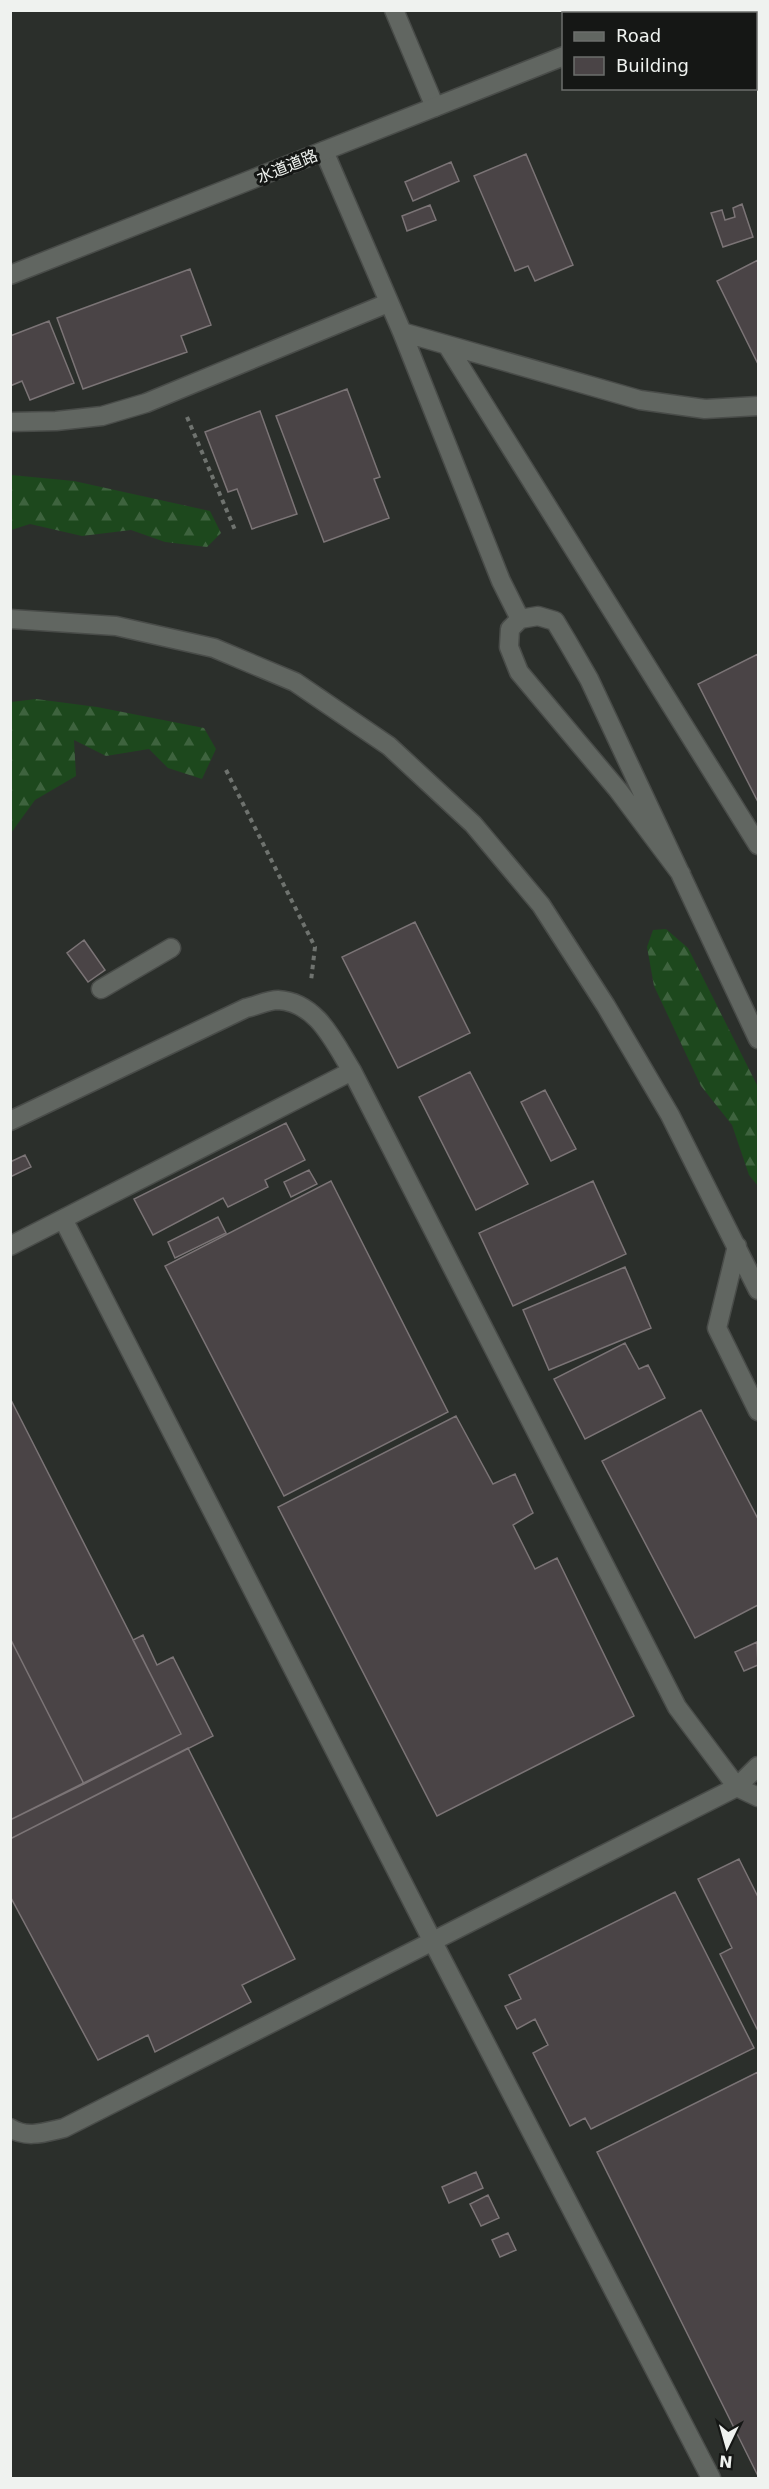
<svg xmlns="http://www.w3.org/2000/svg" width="769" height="2489" font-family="'DejaVu Sans','Noto Sans JP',sans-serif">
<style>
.forest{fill:url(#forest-firs)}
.building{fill:#4a4446;stroke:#7b7476;stroke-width:1.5}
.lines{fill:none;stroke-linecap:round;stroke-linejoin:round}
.service-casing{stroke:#494c49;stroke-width:21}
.minor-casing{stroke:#494c49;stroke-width:21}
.tertiary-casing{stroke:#494c49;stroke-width:21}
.path{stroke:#6f736f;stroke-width:4;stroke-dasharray:4.5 4.5;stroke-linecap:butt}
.service{stroke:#616661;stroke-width:18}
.minor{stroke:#616661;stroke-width:18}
.tertiary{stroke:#616661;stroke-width:18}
.labels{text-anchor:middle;stroke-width:6;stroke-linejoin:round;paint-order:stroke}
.street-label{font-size:16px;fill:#eff2ef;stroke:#151715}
</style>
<defs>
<pattern id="forest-firs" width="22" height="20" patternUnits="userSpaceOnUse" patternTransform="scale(1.5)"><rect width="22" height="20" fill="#1d481d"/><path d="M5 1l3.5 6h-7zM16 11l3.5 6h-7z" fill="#3e633e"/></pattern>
</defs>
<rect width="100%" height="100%" fill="#2b2f2b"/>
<path class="forest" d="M11 475 74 481 210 511 221 533 207 547 165 542 131 530 82 536 30 524 11 530Z
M36 699 97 707 204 728 216 749 202 779 168 768 149 749 106 756 74 740 76 776 35 800 11 833V702Z
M666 929 688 948 758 1087V1186L749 1175 732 1125 701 1086 654 986 647 947 653 930Z"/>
<path class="building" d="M526 154 573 265 535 281 528 266 515 271 474 176Z
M451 162 459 181 413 201 405 182Z
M742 204 753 237 723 247 711 213 722 210 725 220 735 217 733 208Z
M430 205 436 220 407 231 402 216Z
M758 260V364L717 281Z
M190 269 211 325 181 336 187 352 83 389 57 318Z
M49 321 74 383 30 400 22 381 10 386V336Z
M347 389 380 477 374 479 389 518 324 542 276 416Z
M260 411 297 514 252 529 237 489 228 492 205 432Z
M758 654V802L698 684Z
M415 922 470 1033 398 1068 342 957Z
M84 940 105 970 88 982 67 953Z
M470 1072 528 1184 476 1210 419 1097Z
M545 1090 576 1149 551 1161 521 1102Z
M286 1123 305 1160 265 1180 268 1187 228 1207 223 1198 153 1235 134 1199Z
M25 1155 31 1167 10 1177V1162Z
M309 1170 317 1184 291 1197 284 1182Z
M331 1181 448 1412 284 1496 165 1266Z
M593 1181 626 1254 513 1306 479 1233Z
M218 1217 226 1233 175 1258 168 1242Z
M625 1267 651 1328 549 1370 523 1310Z
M625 1343 639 1369 648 1365 665 1398 585 1439 554 1379Z
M10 1398 181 1734 84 1784 10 1638Z
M701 1410 758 1519V1605L695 1638 602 1461Z
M456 1416 493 1484 515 1474 533 1513 513 1525 535 1569 557 1558 634 1716 437 1816 278 1507Z
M143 1635 157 1665 173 1657 213 1736 10 1839V1820L181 1734 133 1640Z
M10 1638 84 1784 10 1820Z
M757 1642 758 1665 744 1671 735 1652Z
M188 1748 295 1959 242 1985 251 2002 155 2052 148 2035 98 2060 10 1896V1839Z
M739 1859 758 1897V2031L720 1954 732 1948 698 1879Z
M675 1892 754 2048 591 2129 585 2118 570 2126 533 2053 548 2045 535 2019 517 2029 505 2006 521 1999 509 1975Z
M758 2072V2476L597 2152Z
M476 2172 483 2188 449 2203 442 2187Z
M488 2195 499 2218 481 2226 470 2204Z
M508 2233 516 2250 500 2257 492 2240Z"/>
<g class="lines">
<g class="service-casing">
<path id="service" d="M324 151 402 332 640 400 705 409 758 406
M402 332 501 581 520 619
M447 345 758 845
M10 422 56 421 102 416 146 403 388 303
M10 619 116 626 214 648 295 682 389 746 473 824 541 905 606 1006 670 1115 758 1290
M681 874 618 790 519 672 509 647 510 629 520 619 538 616 555 621 567 641 589 679 758 1039
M101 989 171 948
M10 1121 246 1008C256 1006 268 1000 278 1000 317 1002 334 1042 352 1071L677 1707 737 1787 758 1797
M63 1219 433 1942 711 2478
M10 1246 352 1071
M737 1246 717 1328 758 1411
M10 2128C27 2139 46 2132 64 2128L737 1787 758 1766"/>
</g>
<g class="minor-casing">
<path id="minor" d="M394 10 435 107"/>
</g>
<g class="tertiary-casing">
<path id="tertiary" d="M673 14 681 10
M10 275 564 56"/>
</g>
<path class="path" d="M187 417 235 530
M226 770 315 947 311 981"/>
<use href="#service" class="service"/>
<use href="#minor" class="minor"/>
<use href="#tertiary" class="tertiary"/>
</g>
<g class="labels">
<g class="street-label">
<text transform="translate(287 166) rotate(-22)" y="6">水道道路</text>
</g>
</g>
<rect width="769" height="2489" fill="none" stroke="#eff2ef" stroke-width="24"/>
<rect x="562" y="12" width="195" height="78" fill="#151715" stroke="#6c6f6c" stroke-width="1.5"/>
<rect x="574" y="32" width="30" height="9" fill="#616661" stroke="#6c6f6c" stroke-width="1.5"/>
<text x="616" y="42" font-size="18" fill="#eff2ef">Road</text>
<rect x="574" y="57" width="30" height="18" fill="#4a4446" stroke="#6c6f6c" stroke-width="1.5"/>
<text x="616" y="72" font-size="18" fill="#eff2ef">Building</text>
<g transform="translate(727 2447) rotate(185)" stroke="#151715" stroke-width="4.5" paint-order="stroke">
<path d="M0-4.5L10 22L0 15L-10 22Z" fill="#eff2ef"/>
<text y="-9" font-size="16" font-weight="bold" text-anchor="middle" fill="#eff2ef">N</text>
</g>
</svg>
